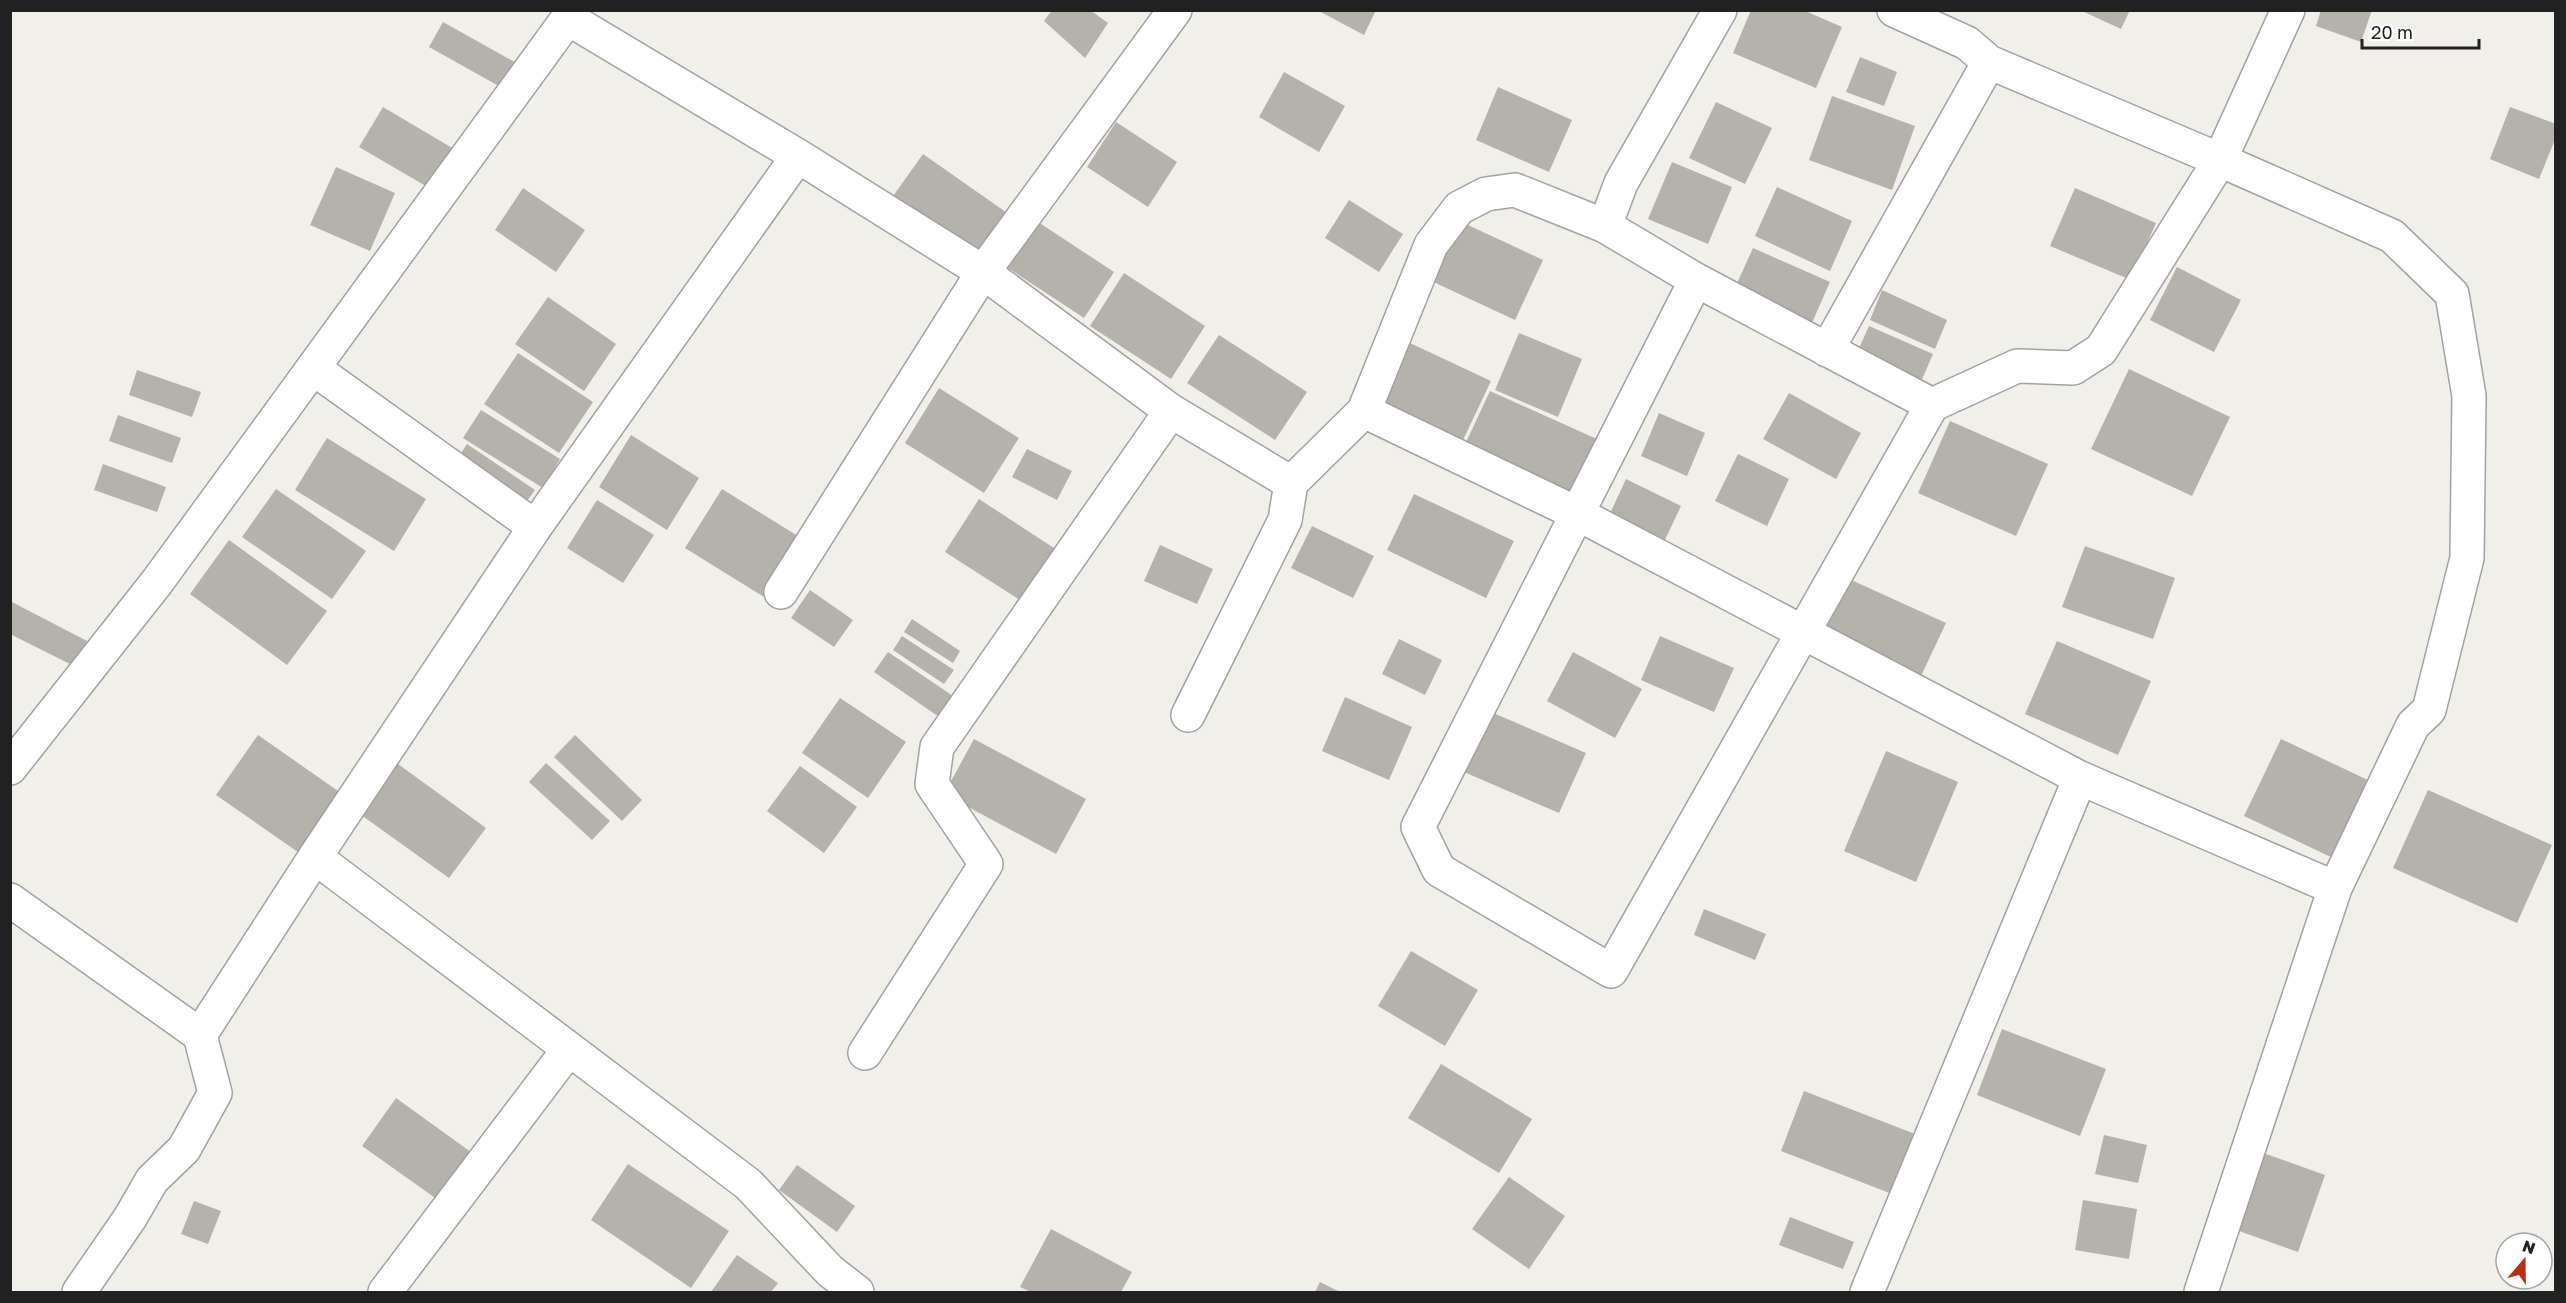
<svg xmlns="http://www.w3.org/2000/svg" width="2566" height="1303" font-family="'Golos Text',sans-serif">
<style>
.building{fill:#b5b1ab}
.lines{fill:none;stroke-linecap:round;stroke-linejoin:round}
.minor-casing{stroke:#a2a2a2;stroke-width:36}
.minor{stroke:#fff;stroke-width:33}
</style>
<rect width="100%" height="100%" fill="#f0efe9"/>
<path class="building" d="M1052 10H1090L1108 23 1085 58 1044 21Z
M1317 10H1376L1364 35Z
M1751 10H1803L1842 27 1816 88 1733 53Z
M2080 10H2130L2121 29Z
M2321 10H2372L2361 42 2316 26Z
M443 22 527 69 513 94 429 47Z
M1860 57 1897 72 1884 106 1846 92Z
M1284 72 1345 106 1319 152 1259 117Z
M1498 87 1572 120 1549 172 1476 140Z
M1832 96 1915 126 1892 190 1809 160Z
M1716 102 1772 128 1745 184 1689 158Z
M383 107 459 152 436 192 359 147Z
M2510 107 2556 124V137L2539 179 2490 159Z
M1116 122 1177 162 1148 207 1087 167Z
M923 154 1010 215 978 260 891 199Z
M1672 162 1732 187 1708 244 1648 219Z
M336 167 395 193 370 251 310 225Z
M1777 187 1852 221 1830 271 1755 236Z
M523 188 585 230 556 272 495 230Z
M2075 188 2156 223 2131 280 2050 246Z
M1349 200 1403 234 1379 272 1325 238Z
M1455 219 1543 260 1515 320 1427 279Z
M1038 222 1114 272 1084 318 1008 268Z
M1753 248 1830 282 1811 325 1734 290Z
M2177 267 2241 300 2214 352 2150 320Z
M1124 273 1205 326 1171 379 1090 326Z
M1882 290 1947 320 1935 349 1870 320Z
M548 297 616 344 584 391 515 344Z
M1869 326 1933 354 1920 384 1856 355Z
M1519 333 1582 359 1558 417 1495 390Z
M1219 335 1307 392 1275 440 1187 383Z
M1410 343 1491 381 1463 440 1385 403Z
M518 353 593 402 559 453 484 404Z
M2129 369 2230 417 2192 496 2091 449Z
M137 370 201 392 192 417 129 395Z
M939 388 1019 438 984 493 905 443Z
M1490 391 1599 440 1571 500 1462 451Z
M1789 393 1861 433 1836 479 1763 439Z
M481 410 560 459 543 488 463 438Z
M1659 413 1705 433 1687 476 1641 456Z
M118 415 181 438 172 463 109 441Z
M1950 421 2048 464 2016 536 1918 493Z
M631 435 699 478 667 530 599 487Z
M327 438 426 499 394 551 295 490Z
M467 444 535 490 520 511 453 465Z
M1027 449 1072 471 1057 500 1012 477Z
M1738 454 1789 479 1767 526 1715 501Z
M103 464 166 487 157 512 94 490Z
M1626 479 1681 506 1662 546 1607 520Z
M276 489 366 551 332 599 242 537Z
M722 489 801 538 764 597 685 548Z
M1414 494 1514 541 1486 598 1387 550Z
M979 499 1057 550 1023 602 945 552Z
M597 500 654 535 623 583 567 548Z
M1312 526 1374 556 1353 598 1291 568Z
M229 540 327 611 287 665 190 594Z
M1160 545 1213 569 1197 604 1144 581Z
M2085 546 2175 578 2153 639 2062 607Z
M1849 579 1946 623 1920 678 1823 633Z
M810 590 853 620 834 647 791 618Z
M10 601 87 641 74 666 10 634Z
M912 619 960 651 953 663 904 632Z
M902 636 954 670 944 684 893 650Z
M1660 636 1734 668 1714 712 1641 680Z
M1399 639 1442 660 1425 695 1382 674Z
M2057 641 2151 681 2118 755 2025 714Z
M888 652 956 698 942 719 874 672Z
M1573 652 1642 689 1615 738 1547 701Z
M1345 697 1412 727 1389 780 1322 751Z
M840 698 906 742 868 798 802 753Z
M1491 712 1586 753 1559 813 1464 772Z
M258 735 348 798 305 857 216 795Z
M575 735 642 800 622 821 554 757Z
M974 739 1086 799 1056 854 944 794Z
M2281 739 2370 781 2333 858 2244 816Z
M1886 751 1958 782 1916 882 1844 851Z
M394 761 486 828 449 878 357 812Z
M546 763 610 821 592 840 529 782Z
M800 766 857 807 824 853 767 811Z
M2428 790 2552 845 2517 923 2393 868Z
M1704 909 1766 934 1755 960 1694 935Z
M1411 951 1478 990 1445 1046 1378 1006Z
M2002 1029 2106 1069 2080 1136 1977 1095Z
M1441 1064 1532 1119 1499 1173 1408 1118Z
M1804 1091 1915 1134 1892 1194 1781 1151Z
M396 1098 475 1155 441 1202 362 1146Z
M2104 1135 2147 1145 2138 1183 2095 1174Z
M2255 1150 2325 1175 2298 1252 2228 1227Z
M628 1164 729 1231 691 1288 591 1220Z
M797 1165 855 1206 837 1232 779 1190Z
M1509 1177 1565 1216 1529 1269 1472 1229Z
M2083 1200 2137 1209 2129 1259 2075 1250Z
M194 1201 221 1211 208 1244 181 1234Z
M1790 1217 1854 1242 1843 1269 1779 1245Z
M1051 1229 1132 1272 1121 1292H1031L1020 1287Z
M737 1255 778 1283 771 1292H711Z
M1320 1282 1340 1292H1315Z"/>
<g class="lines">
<g class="minor-casing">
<path id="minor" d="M1894 10 1967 43 1989 62 2220 160 2288 10
M569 19 798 156 983 272 1171 411 1291 483
M1605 226 1621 183 1720 10
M1696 280 1418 827 1439 870 1611 971 1932 405 2017 366 2073 368 2101 350 2220 160 2392 236 2452 294 2469 396 2467 558 2429 710 2413 725 2335 888 2201 1292
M1827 350 1989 62
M313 368 535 527
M1364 411 1576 513 2080 778 2335 888
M781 592 983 272 1175 10
M1188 715 1285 520 1291 483 1364 411 1431 245 1459 208 1486 194 1515 190 1605 226 1696 280 1932 405
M10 768 157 582 574 10
M315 857 535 527 798 156
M10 900 200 1035 215 1093 184 1149 152 1180 130 1218 79 1292
M200 1035 315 857 748 1184 830 1271 857 1292
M865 1053 986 864 932 784 937 747 1171 411
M385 1292 569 1049
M1867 1292 2080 778"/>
</g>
<use href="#minor" class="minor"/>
</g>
<rect width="2566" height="1303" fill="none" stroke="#212121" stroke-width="24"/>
<g transform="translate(2524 1261) rotate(20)"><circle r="28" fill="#ffffff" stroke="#a6a6a6" stroke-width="1.5"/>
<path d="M0-4.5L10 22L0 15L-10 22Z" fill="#bc2e15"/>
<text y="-9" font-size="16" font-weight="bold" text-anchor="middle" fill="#212121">N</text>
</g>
<path d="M2362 39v9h117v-9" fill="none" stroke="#212121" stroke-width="3"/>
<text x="2371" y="39" font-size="18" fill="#212121" stroke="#ffffff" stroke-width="4.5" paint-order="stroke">20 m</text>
</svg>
